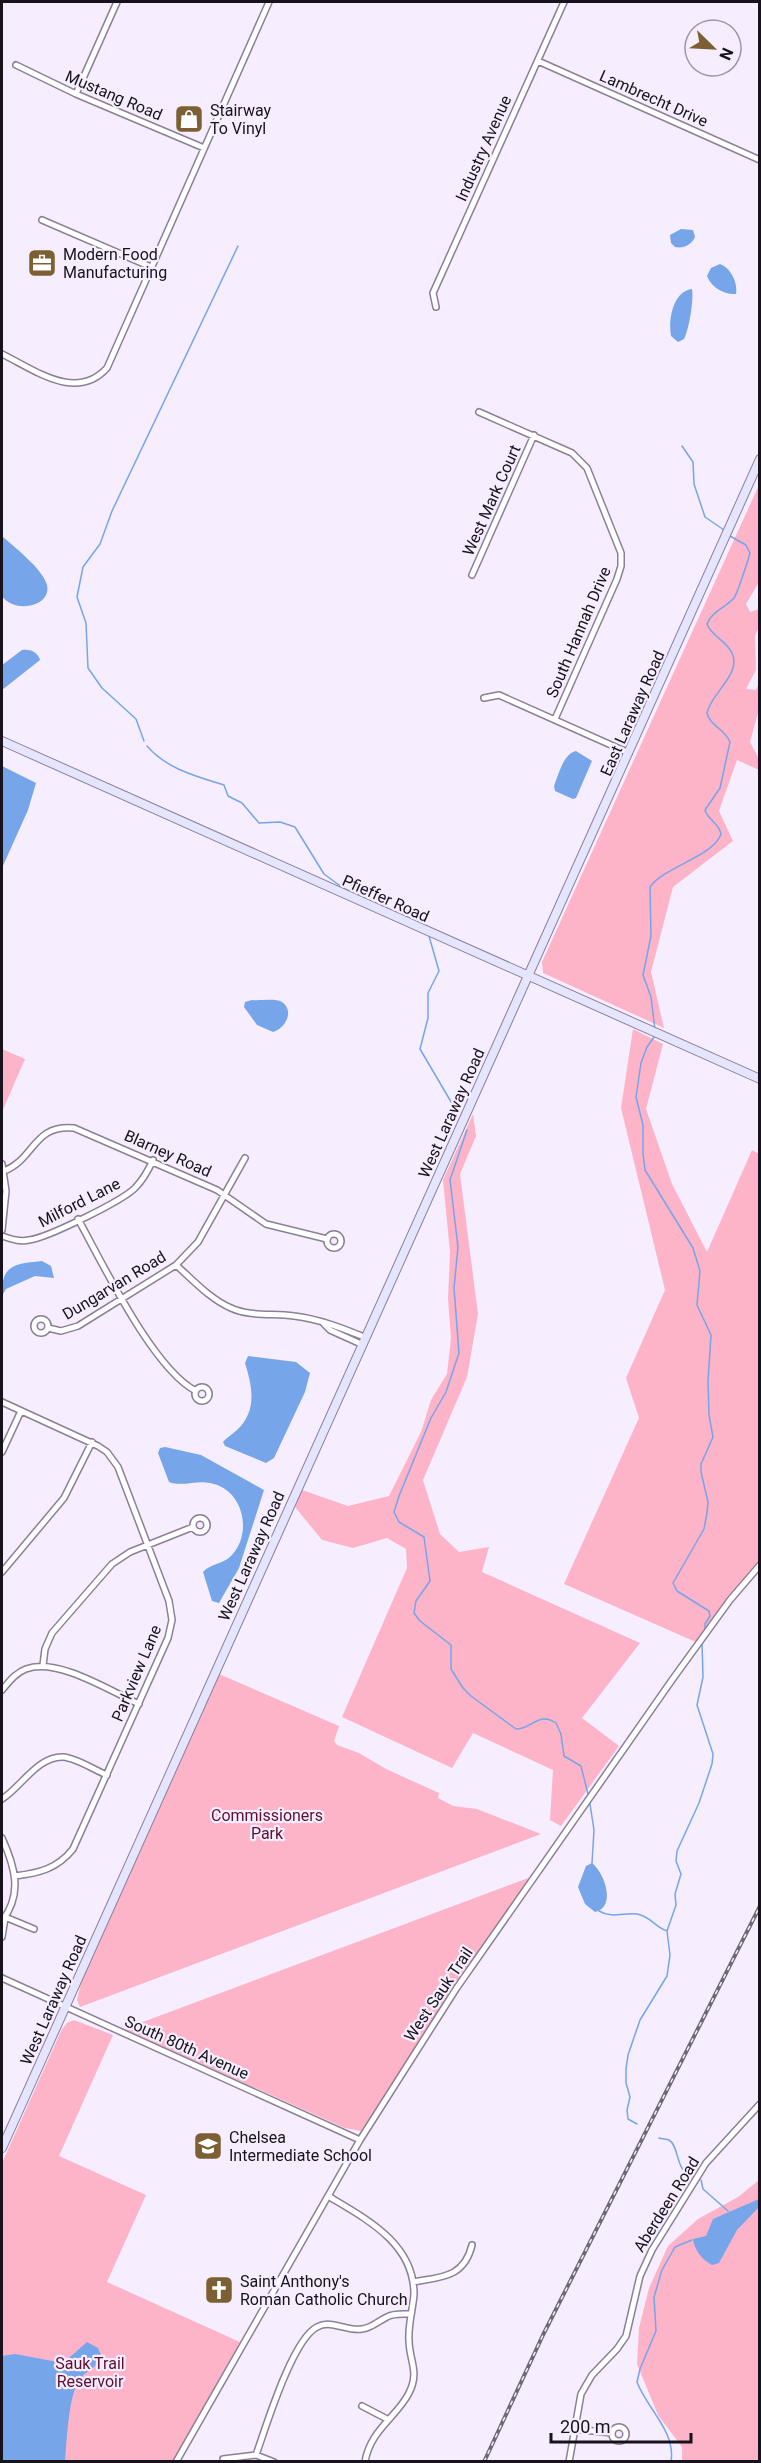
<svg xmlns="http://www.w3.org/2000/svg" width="761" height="2463" font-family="Roboto,sans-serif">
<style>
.green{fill:#fdb3c8}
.water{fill:#76a5ea}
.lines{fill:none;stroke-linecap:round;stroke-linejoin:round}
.stream{stroke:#76a5ea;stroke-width:1.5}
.street-casing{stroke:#8c7f97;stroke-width:8}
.secondary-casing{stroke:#8c7f97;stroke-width:10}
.street{stroke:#fff;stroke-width:5}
.secondary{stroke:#e5e5ff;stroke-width:8}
.rail-casing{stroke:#6e6874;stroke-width:4}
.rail{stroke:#f6eefe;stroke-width:1.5;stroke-dasharray:4.5;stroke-linecap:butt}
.labels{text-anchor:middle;stroke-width:4.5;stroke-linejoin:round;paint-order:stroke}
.street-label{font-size:16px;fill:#17121c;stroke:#f6eefe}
.poi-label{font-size:16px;fill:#17121c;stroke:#f6eefe;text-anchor:start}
.park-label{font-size:16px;fill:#5e0e30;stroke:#f6eefe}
</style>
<rect width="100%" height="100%" fill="#f6eefe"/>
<path class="green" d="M759 485V582L746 604 750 612 759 609V627L755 636 756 670 746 689 756 690 759 683V709L750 742 759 759V770L737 760 719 811 733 841 673 887 651 972 664 1028 543 973 542 962Z
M633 1029 663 1044 646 1109 672 1184 707 1252 752 1150 759 1154V1565L698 1643 564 1584 639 1418 626 1378 665 1290 621 1108Z
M2 1049 25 1059 2 1112Z
M473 1114 476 1136 460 1174 478 1314 467 1377 423 1480 440 1534 459 1552 489 1547 482 1572 640 1643 582 1718 619 1746 561 1826 550 1820 553 1770 473 1733 452 1768 342 1717 407 1568 406 1549 387 1538 353 1548 322 1540 295 1507 302 1490 348 1506 389 1496 421 1432 431 1400 447 1374 451 1338 448 1299 450 1252 443 1180Z
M219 1674 339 1726 334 1741 337 1745 359 1753 386 1769 439 1793 438 1798 453 1806 477 1809 541 1834 80 2007 77 2000 81 1983 214 1681Z
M531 1877 462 1975 361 2131 345 2128 124 2029Z
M74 2020 113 2035 59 2156 146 2195 107 2282 240 2342 173 2461 2 2462V2163L62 2029 67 2023Z
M759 2180V2461H682V2447L658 2415 637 2364 639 2328 649 2288 668 2246 698 2219 738 2197Z"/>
<path class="water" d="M681 229 693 230 695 237C692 244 684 249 675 247L671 243 670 235Z
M720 264C731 268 738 283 736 294 724 295 711 287 707 276L711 268Z
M692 289C694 299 689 330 684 339L678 342 671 336C668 320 673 291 692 289Z
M2 536C14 547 43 569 47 585 52 607 14 614 2 596Z
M22 650C30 649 38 652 40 660L2 690V665Z
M576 751 592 761 576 798 573 799 555 791 554 786C559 774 563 754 576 751Z
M2 766 36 783 28 810 2 868Z
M252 1000C261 1001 275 998 282 1002 295 1011 285 1029 273 1032L257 1025 244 1007 245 1002Z
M42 1261 51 1266 54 1278 35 1276 6 1289 2 1296C1 1264 15 1264 42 1261Z
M248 1356 296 1362 310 1373 305 1392 274 1458 266 1463 225 1446 223 1442C227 1437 233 1434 237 1430 258 1410 252 1386 245 1363Z
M165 1447 201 1455 264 1490 239 1568 219 1603 212 1601 203 1572C210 1564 223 1564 231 1556 253 1534 244 1489 210 1483 196 1480 183 1487 169 1482L158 1453 160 1448Z
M592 1863C604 1872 617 1907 595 1912L585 1904 578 1887 586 1866Z
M759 2199V2207L737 2230 719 2263 712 2265C702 2260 694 2249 693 2239L706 2236 713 2219Z
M87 2342 98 2348 102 2357C95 2370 84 2371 79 2381 68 2397 67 2441 65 2461H2V2356L15 2354 63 2363Z"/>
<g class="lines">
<path class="stream" d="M682 446 693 462 694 484 705 517 724 530
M144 741 136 719 102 688 88 668 86 623 77 597 83 567 100 544 112 511 238 246
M147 746C167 769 195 776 224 785L228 796 242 803 259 823 280 822 295 827 324 874 343 888 390 910
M429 936 439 971 428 993V1018L420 1049 457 1112
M655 1030 651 997 643 975 651 936 650 887C665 866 713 857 721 834 719 823 708 820 705 810L720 788 730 742C725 729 710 726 707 713 711 693 742 674 732 653 726 640 711 636 707 624 711 612 726 607 734 598 737 594 748 561 750 553L746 545 730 536
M654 1037 647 1047 641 1063 636 1097 643 1125V1154L645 1170 693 1248 700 1271 697 1305 711 1335 708 1381 709 1415 713 1437 701 1464V1472L708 1502 707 1513 704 1529 673 1583 677 1591 709 1611 710 1616 705 1624V1631
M467 1130 450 1180 458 1247 454 1288 459 1353 446 1392 431 1418 399 1496 394 1512 399 1522 424 1537 430 1581 416 1601 414 1613 420 1621 451 1645V1669L463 1688 471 1696 516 1729C532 1729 539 1711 556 1723L561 1734 564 1756 581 1766 588 1794
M590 1804 594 1830 592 1863
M599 1911C612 1919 624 1912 637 1914 650 1916 655 1927 667 1931
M637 2124 628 2119 627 2110 630 2097 626 2083V2069L628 2055 640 2020 667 1976 670 1955 667 1931 676 1905 675 1894 681 1874 676 1861 677 1851 699 1803 712 1764 713 1754 697 1705 703 1677 702 1643
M659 2138C662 2139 666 2139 669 2140 680 2146 675 2174 693 2175
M701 2180 703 2189 728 2211
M671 2462C676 2431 647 2409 637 2382L640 2369 656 2331 654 2297 662 2270 675 2247 692 2240"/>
<g class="street-casing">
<path id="street" d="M538 61 760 160
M16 65 76 94 204 148
M76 94 117 2
M42 220 151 267
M436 307 433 293 564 2
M2 354C35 370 76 402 107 368L269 2
M479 412 572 453 587 468 621 553V566L617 579 555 719
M472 575 534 435
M484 698 499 695 629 753
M2 1164 6 1191 2 1230
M4 1171C35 1159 33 1124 74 1128L217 1190 266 1224 327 1239
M78 1219C103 1264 153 1369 196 1391
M327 1241a7 7 0 1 1 14 0a7 7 0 1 1-14 0Z
M2 1236C11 1239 19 1242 29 1240 47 1238 122 1201 135 1188 143 1180 148 1171 153 1160
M176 1265C193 1280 210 1299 231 1308 251 1317 273 1313 294 1316 319 1319 342 1328 364 1337
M34 1326a7 7 0 1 1 14 0a7 7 0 1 1-14 0Z
M324 1324 330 1330 361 1344
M48 1328 61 1331 78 1326 176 1265 198 1242 245 1158
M195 1394a7 7 0 1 1 14 0a7 7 0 1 1-14 0Z
M2 1402 98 1446 107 1452 118 1467 169 1601 172 1620 168 1638 73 1849C57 1869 39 1873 15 1876
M2 1452 21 1411
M193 1525a7 7 0 1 1 14 0a7 7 0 1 1-14 0Z
M2 1572 64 1498 92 1442
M43 1665 45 1649 52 1633 112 1564 130 1552 193 1527
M2 1690C9 1682 15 1673 26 1669 57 1657 110 1691 139 1704
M2 1799C21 1787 38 1756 63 1757 77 1758 94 1770 107 1775
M2 1838C15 1867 23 1894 2 1921
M5 1917 34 1929
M2 1937 5 1918
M2 1978 360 2140
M328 2196C366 2219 414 2243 414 2294 413 2309 408 2324 409 2340 409 2361 420 2371 409 2393 397 2417 370 2430 365 2462
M413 2282C441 2277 464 2278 472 2245
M362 2406 387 2419
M612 2434a7 7 0 1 1 14 0a7 7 0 1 1-14 0Z
M574 2429 612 2433
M256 2455C266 2427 292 2340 317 2327 332 2319 347 2332 362 2329 372 2328 378 2321 387 2317 393 2313 403 2314 410 2314
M223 2459 256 2455 274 2462
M176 2462 360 2140 456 1989 672 1680 730 1600 760 1565
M569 2462 581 2394 592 2375 617 2349 626 2336 640 2276 652 2250 706 2163 760 2104"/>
</g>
<g class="secondary-casing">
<path id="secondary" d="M2 741 760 1079
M2 2148 760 459"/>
</g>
<use href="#street" class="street"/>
<use href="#secondary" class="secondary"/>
<g class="rail-casing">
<path id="rail" d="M484 2462 543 2335 760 1906"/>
</g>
<use href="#rail" class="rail"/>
</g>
<defs>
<g id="shop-square" transform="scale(1.5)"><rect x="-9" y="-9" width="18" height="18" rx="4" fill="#7c6033" stroke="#f6eefe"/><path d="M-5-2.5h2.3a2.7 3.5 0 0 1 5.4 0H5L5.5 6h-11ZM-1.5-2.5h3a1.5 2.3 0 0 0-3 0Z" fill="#fff"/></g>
<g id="office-square" transform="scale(1.5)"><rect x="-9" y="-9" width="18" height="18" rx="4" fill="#7c6033" stroke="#f6eefe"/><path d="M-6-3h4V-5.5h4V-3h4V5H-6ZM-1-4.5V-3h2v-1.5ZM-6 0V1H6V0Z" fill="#fff"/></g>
<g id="school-square" transform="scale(1.5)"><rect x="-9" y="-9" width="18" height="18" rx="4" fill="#7c6033" stroke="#f6eefe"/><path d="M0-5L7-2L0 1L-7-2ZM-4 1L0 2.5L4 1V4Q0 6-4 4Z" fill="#fff"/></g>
<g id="church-square" transform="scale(1.5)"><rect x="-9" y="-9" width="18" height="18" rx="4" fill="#7c6033" stroke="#f6eefe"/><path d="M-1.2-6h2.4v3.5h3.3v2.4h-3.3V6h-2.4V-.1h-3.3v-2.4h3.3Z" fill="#fff"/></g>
</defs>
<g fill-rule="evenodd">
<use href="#shop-square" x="189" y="119"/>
<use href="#office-square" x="42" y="263"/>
<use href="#school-square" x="208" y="2146"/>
<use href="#church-square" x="219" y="2290"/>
</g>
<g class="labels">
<g class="street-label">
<text transform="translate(114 95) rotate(23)" y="6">Mustang Road</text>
<text transform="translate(654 98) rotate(24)" y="6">Lambrecht Drive</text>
<text transform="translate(483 148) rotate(-66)" y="6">Industry Avenue</text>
<text transform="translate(491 500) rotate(-66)" y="6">West Mark Court</text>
<text transform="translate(578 632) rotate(-67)" y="6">South Hannah Drive</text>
<text transform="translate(632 713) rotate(-66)" y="6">East Laraway Road</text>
<text transform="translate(386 898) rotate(24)" y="6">Pfieffer Road</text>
<text transform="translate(451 1113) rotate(-66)" y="6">West Laraway Road</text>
<text transform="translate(168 1153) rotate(24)" y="6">Blarney Road</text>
<text transform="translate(79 1202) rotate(-27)" y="6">Milford Lane</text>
<text transform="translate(114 1285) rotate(-31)" y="6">Dungarvan Road</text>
<text transform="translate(251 1556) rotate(-66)" y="6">West Laraway Road</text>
<text transform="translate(136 1673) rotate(-67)" y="6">Parkview Lane</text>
<text transform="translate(438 1994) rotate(-56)" y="6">West Sauk Trail</text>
<text transform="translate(53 2000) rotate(-66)" y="6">West Laraway Road</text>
<text transform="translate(187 2047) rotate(24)" y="6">South 80th Avenue</text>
<text transform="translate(666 2204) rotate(-58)" y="6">Aberdeen Road</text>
</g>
<g class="poi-label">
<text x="210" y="116">Stairway<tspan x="210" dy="18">To Vinyl</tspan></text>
<text x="63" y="260">Modern Food<tspan x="63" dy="18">Manufacturing</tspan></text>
<text x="229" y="2143">Chelsea<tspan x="229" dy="18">Intermediate School</tspan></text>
<text x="240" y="2287">Saint Anthony's<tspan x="240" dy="18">Roman Catholic Church</tspan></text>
</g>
<g class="park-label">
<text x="267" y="1821">Commissioners<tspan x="267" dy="18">Park</tspan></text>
<text x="90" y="2369">Sauk Trail<tspan x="90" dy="18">Reservoir</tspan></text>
</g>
</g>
<rect width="761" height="2463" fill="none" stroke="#17121c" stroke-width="6"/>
<g transform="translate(713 48) rotate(114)"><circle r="28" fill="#f6eefe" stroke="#9d96a4" stroke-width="1.5"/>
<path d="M0-4.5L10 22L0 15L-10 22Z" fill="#7c6033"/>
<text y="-9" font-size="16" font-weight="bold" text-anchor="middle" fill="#17121c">N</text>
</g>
<path d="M551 2433v9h140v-9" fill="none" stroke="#17121c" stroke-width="3"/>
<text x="560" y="2433" font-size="18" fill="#17121c" stroke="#f6eefe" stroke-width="4.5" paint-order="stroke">200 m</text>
</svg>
